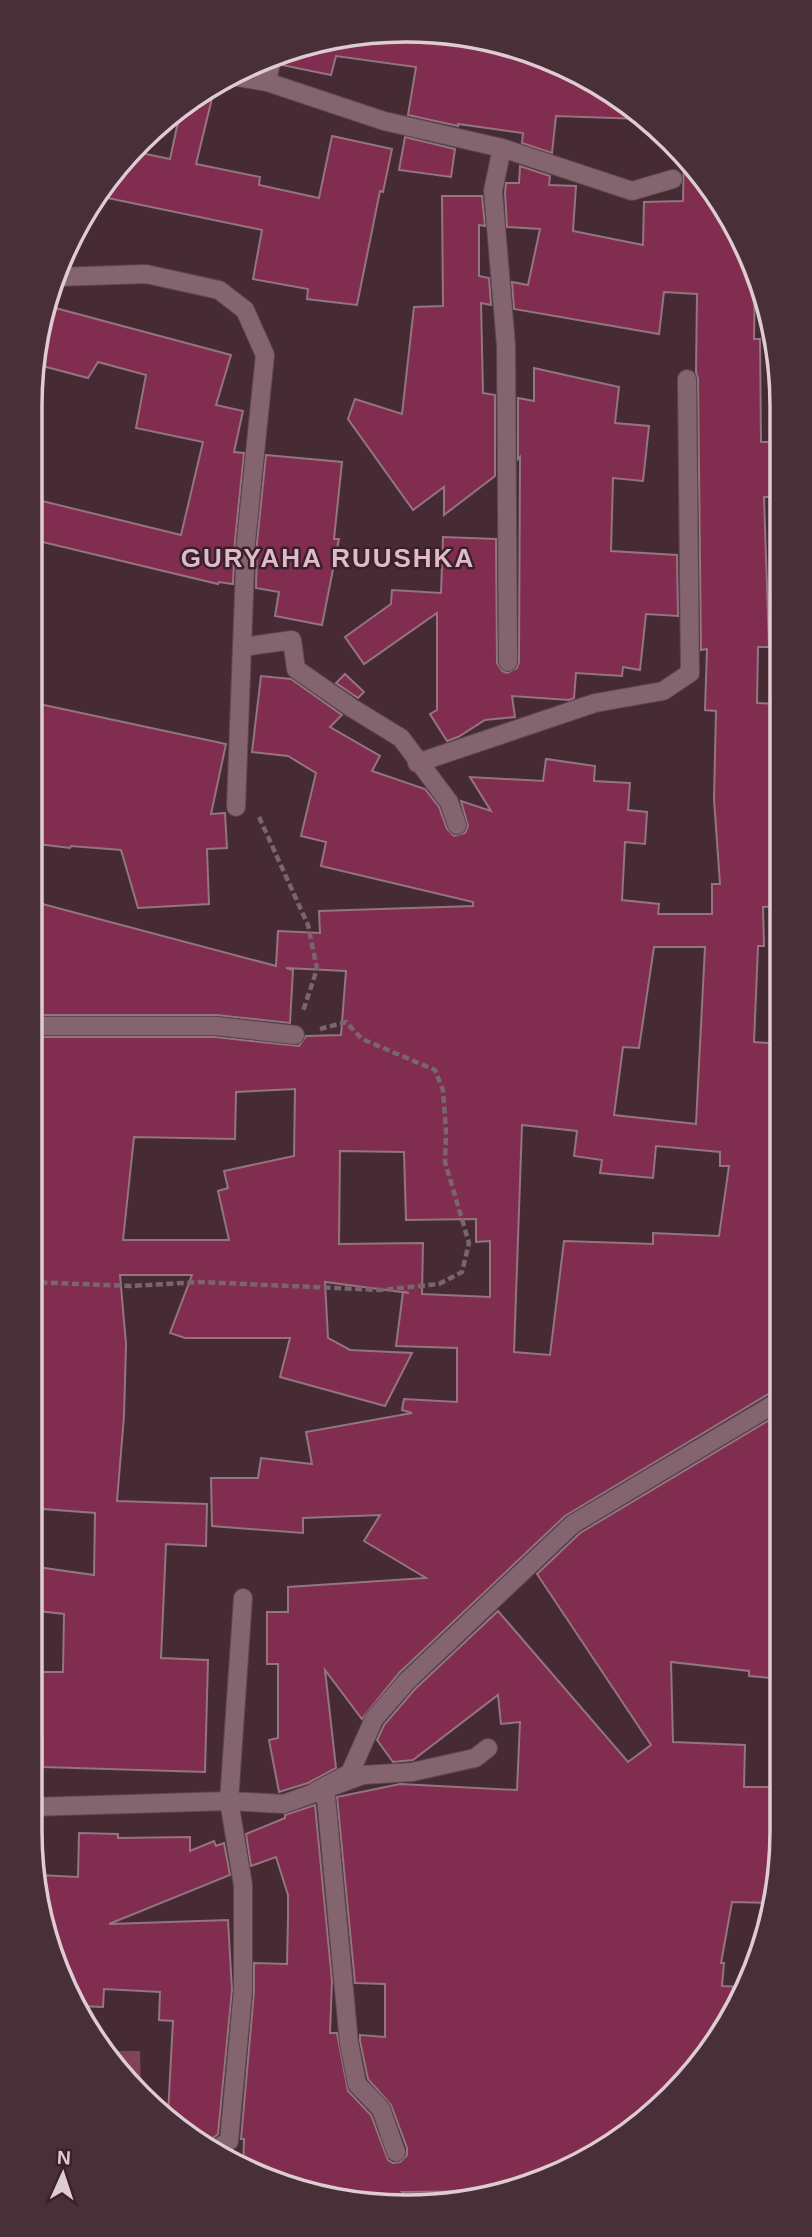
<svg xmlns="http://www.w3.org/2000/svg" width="812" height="2237" font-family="Arial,sans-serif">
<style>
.green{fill:#80435a}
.building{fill:#802d50;stroke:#94747f;stroke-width:2;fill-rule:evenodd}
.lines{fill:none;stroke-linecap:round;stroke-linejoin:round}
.lane-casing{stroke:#5e474f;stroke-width:20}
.street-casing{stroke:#5e474f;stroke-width:20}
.path{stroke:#7b646c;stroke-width:4.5;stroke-dasharray:7 3.5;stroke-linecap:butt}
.lane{stroke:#84656f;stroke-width:18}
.street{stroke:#84656f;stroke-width:18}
.labels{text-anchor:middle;stroke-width:5;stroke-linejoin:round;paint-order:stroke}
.district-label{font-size:26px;font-weight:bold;letter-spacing:2px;fill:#debbc6;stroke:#3b212b}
.rim{fill:none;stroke:#deccd2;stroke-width:3.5}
</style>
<rect width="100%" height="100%" fill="#462b35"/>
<path class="green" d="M106 2051H140L141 2093 123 2079Z"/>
<path class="building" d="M356 33 503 42 594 80 641 119 556 116 552 153 522 143 523 133 458 124V126L408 115 416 67 336 56 331 75 282 65V59Z
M216 82 196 164 260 177 259 185 319 198 332 136 392 149 383 192 380 191 357 305 307 299 308 289 253 279 262 230 98 196 107 177 136 152 170 159 180 113Z
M405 137 455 149 451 177 399 170Z
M684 153 689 158 744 240 755 276 754 339H760L761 442H771L770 497H764L769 647H758L757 703 780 704V906L763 907 764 946H758L754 1042 780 1044 781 1389 775 1390 565 1516 399 1673 362 1719 325 1670 336 1768 308 1783 279 1792 269 1740 278 1738V1664H267V1612H288V1587L426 1578 364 1541 380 1515 303 1518V1533L212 1526 211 1478H258L261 1458 312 1464 306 1432 412 1413 402 1410 404 1399 457 1402V1348L396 1346 403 1292 409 1293 325 1282 328 1338 350 1350 412 1353 385 1406 280 1377 290 1338H185L170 1333 192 1275H120L126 1344 124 1416 117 1501 207 1504 206 1546 166 1544 161 1658 208 1660 205 1772 43 1767V1737H30V1702H33V1672H63L64 1614 30 1610V1566L94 1575 95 1513 30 1508V1037H215L299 1046 306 1036 341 1035 346 971 286 968 293 970 290 1023 216 1015H30V922L35 902 276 966 278 931 320 933 319 911 473 906V902L321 866 326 842 301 836 316 773 288 756 252 752 261 676 291 679 342 715 330 727 380 756 372 771 425 789 439 807 447 829 454 836 465 833 468 826 461 801 491 811 470 777 543 781 546 759 595 766 594 781 630 783 628 810 647 812 645 844 625 842 622 900 659 904 658 914H712V884H720L714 799 716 711 705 710 707 649 701 650 698 379 696 372 697 294 664 292 659 334 514 309 512 282 528 285 540 229 507 227 505 193 506 183H519L520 166 550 176 549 185 576 186 573 231 643 245 644 202 683 201ZM654 947H705L696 1124 614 1115 623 1047 639 1048ZM295 1089 294 1156 224 1171 228 1188 218 1191 229 1240H123L134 1137 235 1139 236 1092ZM522 1125 577 1131 574 1156 602 1160 600 1173 653 1178 656 1146 720 1152V1166H729L719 1236 653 1233V1244L564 1241 550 1355 514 1352ZM340 1151 404 1152 406 1220 476 1219V1242L490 1241V1297L422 1294 423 1243 339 1244Z
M442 196H482L485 226 479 225V276L489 278 491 305 481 303 483 393 495 395V476L444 515V487L413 510 348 419 355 399 402 414 414 307 443 306Z
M44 305 231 355 216 405 243 411 234 452 244 453 235 540 233 584 219 582 218 584 30 539V498L181 535 203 442 136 428 146 375 98 362 88 378 35 364Z
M534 368 619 387 615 423 649 426 643 481 613 478 611 551 677 555 678 616 646 614 640 670 623 667 622 676 576 673 574 698 569 700 512 696 515 717 485 720 458 737 447 741 430 714 437 710V613L364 664 345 637 391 604 392 590 441 593 443 537 496 539 497 663 502 671 507 673 517 668 519 662 520 457 518 459V398L534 401Z
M266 455 342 462 334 539H339L322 625 275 616 279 592 256 588 257 542Z
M345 674 364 692 358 698 336 683Z
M30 702 226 744 211 814 225 813 227 848 207 849 209 904 138 908 121 850 71 846 70 848 30 843Z
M781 1413 782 1679 749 1676V1671L671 1662 673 1742 745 1745 744 1787H782V1831L773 1903 732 1902 721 1963H724L722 1986 743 1987 719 2040 615 2144 510 2191 402 2192 410 2201 357 2204 243 2169 244 2139H241L254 1992V1963L287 1964 288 1918V1895L276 1857 251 1866 246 1834 285 1818V1815L315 1805 332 1981 330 2033H337L348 2091 371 2115 388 2160 393 2163 400 2162 407 2155V2148L391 2105 368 2079 360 2041V2035L385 2037V1984L355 1983 337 1797 400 1784 517 1790 520 1722 501 1724 498 1695 413 1760 393 1762 377 1740 384 1725 415 1689 498 1611 628 1762 651 1745 537 1574 580 1533Z
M79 1833 118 1834V1838L190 1837V1851L214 1841 216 1846 224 1843 230 1875 109 1924 228 1920 232 1990 218 2134 213 2138 198 2137 168 2114 173 2021 159 2020 160 1992 104 1989 103 2007 78 2006 58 1975 39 1875 78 1877Z"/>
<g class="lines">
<g class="lane-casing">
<path id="lane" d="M267 82 271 62"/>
</g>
<g class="street-casing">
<path id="street" d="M231 76 267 82 384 121 502 148 632 191 673 179
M502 148 493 191 506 345 508 662
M58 277 146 274 219 290 245 310 265 355 246 541 236 807
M243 647 292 640 296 669 352 708 401 738 449 802 457 825
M417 763 595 703 663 691 690 673 687 379
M30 1026H216L295 1035
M30 1807 229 1801 284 1804 363 1775 412 1772 475 1758 488 1748
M215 2150 229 2141 243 1991V1885L229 1801 243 1598
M396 2152 381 2109 357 2084 349 2043 326 1797 316 1791 350 1773 374 1719 407 1681 573 1524 781 1400"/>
</g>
<path class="path" d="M259 817 308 925 317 969 303 1011
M30 1282 131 1286 200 1282 381 1290 439 1284 462 1272 469 1243 445 1162 446 1132 443 1090 435 1070 362 1039 346 1022 320 1029"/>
<use href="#lane" class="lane"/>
<use href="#street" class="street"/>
</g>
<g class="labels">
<g class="district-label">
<text x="328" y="567">GURYAHA RUUSHKA</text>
</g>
</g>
<path d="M0 0H812V2237H0ZM406 42H406A364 364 0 0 1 770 406V1831A364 364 0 0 1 406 2195H406A364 364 0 0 1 42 1831V406A364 364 0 0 1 406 42Z" fill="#482f38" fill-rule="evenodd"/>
<path class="rim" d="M406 42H406A364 364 0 0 1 770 406V1831A364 364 0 0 1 406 2195H406A364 364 0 0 1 42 1831V406A364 364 0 0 1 406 42Z"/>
<g transform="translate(63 2174) rotate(3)" stroke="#3b212b" stroke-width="5" paint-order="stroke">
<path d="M0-5L12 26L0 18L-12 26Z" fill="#deccd2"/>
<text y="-10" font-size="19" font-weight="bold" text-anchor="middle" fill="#deccd2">N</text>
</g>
</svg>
